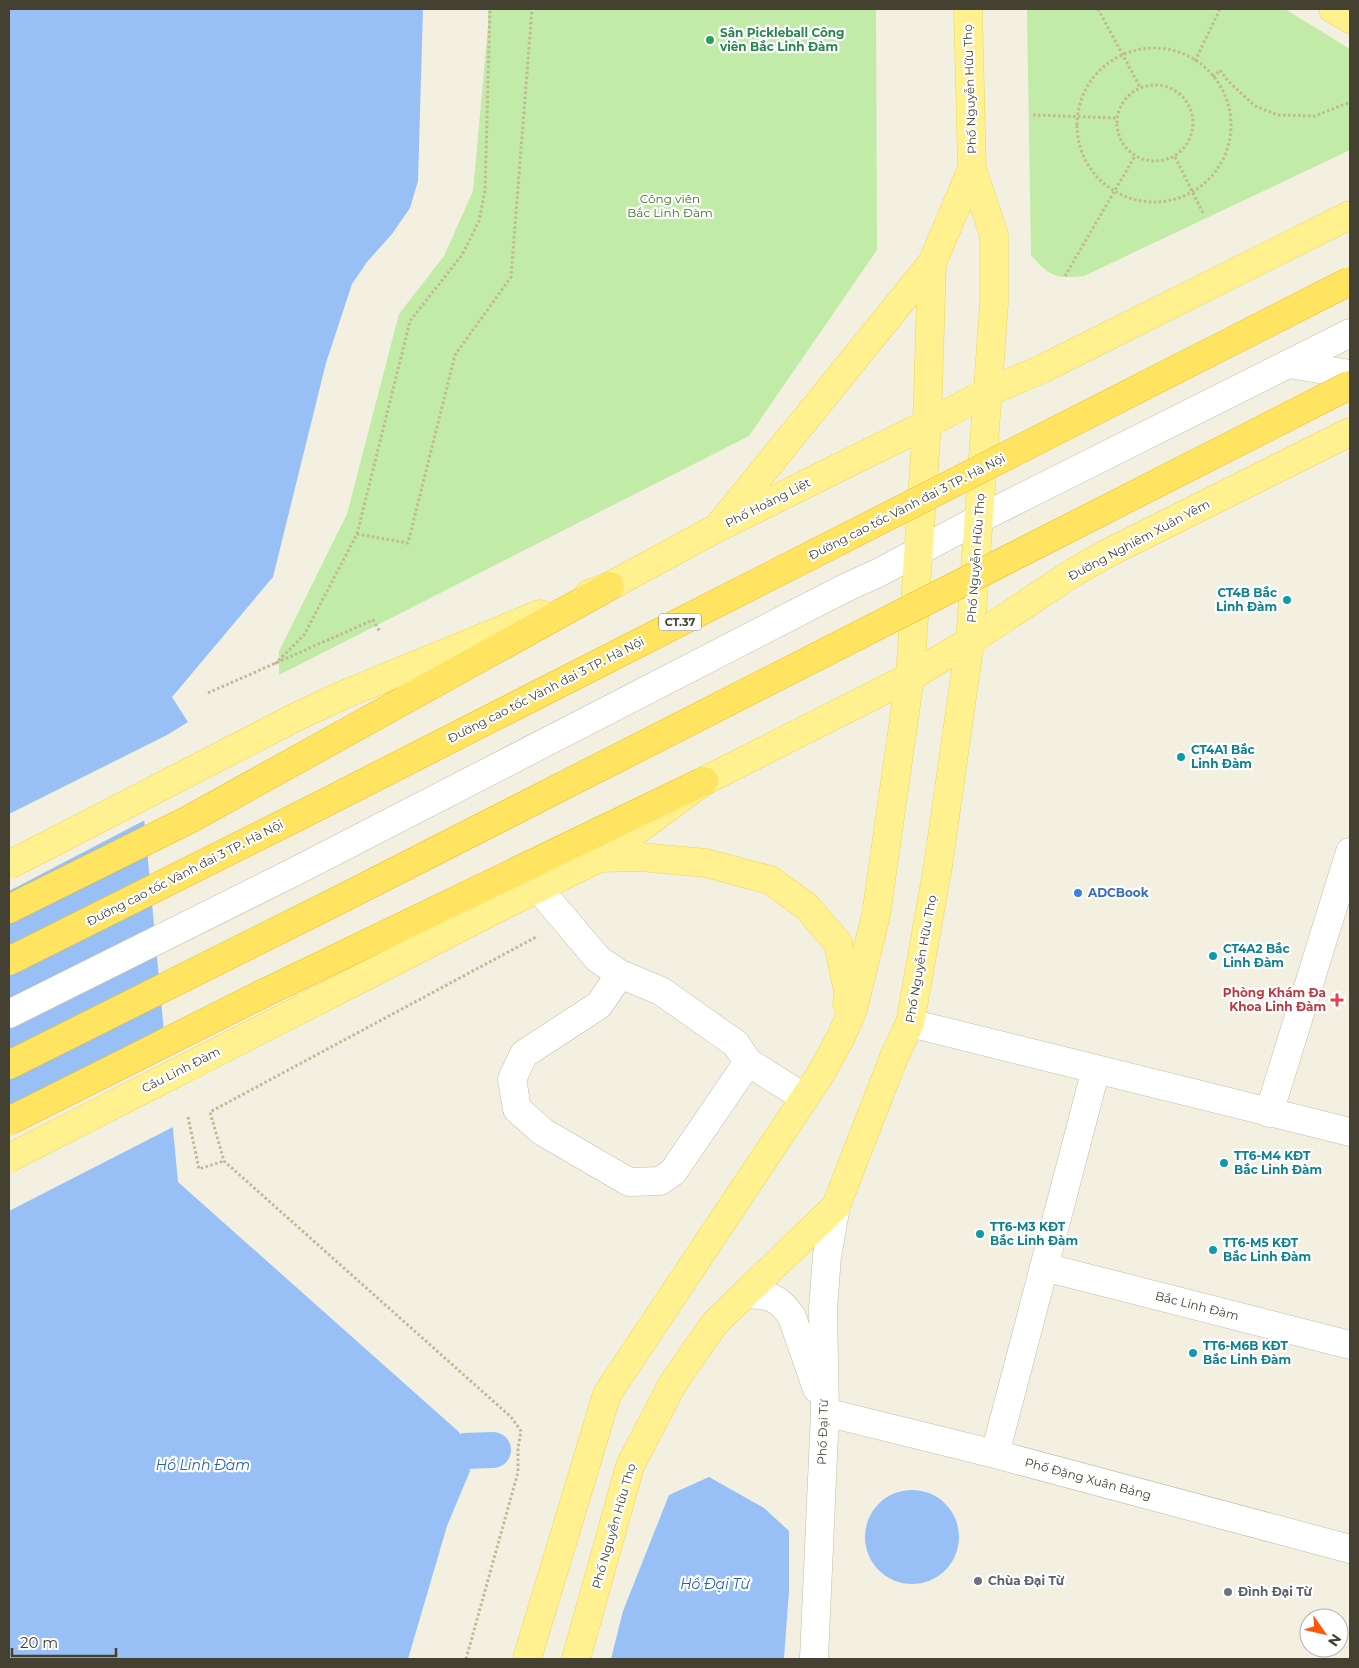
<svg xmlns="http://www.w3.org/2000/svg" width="1359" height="1668" font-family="Montserrat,sans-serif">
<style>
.green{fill:#c1eba7}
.water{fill:#98c0f6}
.pier{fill:#f3f0e2}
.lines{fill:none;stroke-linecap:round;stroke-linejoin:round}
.canal{stroke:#98c0f6;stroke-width:36}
.minor-casing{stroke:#c1bda7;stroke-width:29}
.major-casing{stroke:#edd856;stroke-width:29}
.highway-casing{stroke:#eac125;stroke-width:29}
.path{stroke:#c2b994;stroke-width:3;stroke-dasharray:2.5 2.5;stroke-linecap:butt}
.minor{stroke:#fff;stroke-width:28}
.major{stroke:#fff18f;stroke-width:28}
.highway{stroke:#ffe461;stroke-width:28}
.minor-bridge-casing{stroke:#c1bda7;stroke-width:29;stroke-linecap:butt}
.major-bridge-casing{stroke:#edd856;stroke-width:29;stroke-linecap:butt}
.highway-bridge-casing{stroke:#eac125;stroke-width:29;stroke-linecap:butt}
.minor-bridge{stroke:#fff;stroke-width:28}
.major-bridge{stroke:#fff18f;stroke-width:28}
.highway-bridge{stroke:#ffe461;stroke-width:28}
.leisure-dot{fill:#2e9e5b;stroke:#fff;stroke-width:2}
.culture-dot{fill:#0f9aa8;stroke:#fff;stroke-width:2}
.shop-dot{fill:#3f7fe0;stroke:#fff;stroke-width:2}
.health-dot{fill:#e0444e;stroke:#fff;stroke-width:2}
.worship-dot{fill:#6b7280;stroke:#fff;stroke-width:2}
.labels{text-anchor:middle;stroke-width:4.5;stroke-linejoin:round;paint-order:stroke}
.shield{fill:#fff;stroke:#7c7970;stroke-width:1}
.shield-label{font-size:11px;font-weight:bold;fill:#444032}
.leisure-label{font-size:12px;font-weight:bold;fill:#27864d;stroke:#fff;text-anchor:start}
.street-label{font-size:12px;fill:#444032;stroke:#fff}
.park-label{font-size:12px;fill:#357a21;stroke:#fff}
.culture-label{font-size:12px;font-weight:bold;fill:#0d838f;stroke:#fff;text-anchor:start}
.shop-label{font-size:12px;font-weight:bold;fill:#366cbe;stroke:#fff;text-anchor:start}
.health-label{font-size:12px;font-weight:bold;fill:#be3a42;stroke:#fff;text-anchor:end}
.worship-label{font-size:12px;font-weight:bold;fill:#5b616d;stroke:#fff;text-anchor:start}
.water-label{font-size:14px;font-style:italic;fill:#2461b8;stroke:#fff}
</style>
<rect width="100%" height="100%" fill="#f3f0e2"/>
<path class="green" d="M488 9H876L877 250 749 436 279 675V651L347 514 399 314 444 256 473 191 488 26Z
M1027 9H1285L1350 49V150L1084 276C1056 279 1049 276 1031 255Z"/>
<path class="water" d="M9 9H423L418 181 410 208 392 234 367 262 352 284 326 363 273 577 172 697 188 722 138 753 178 1182 459 1432 470 1471 447 1526 408 1659H9Z
M709 1477 764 1508 789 1531V1591L784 1659H611L623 1611 669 1495Z
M865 1537a47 47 0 1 1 94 0a47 47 0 1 1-94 0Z"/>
<path class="pier" d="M189 724 141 754 147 819 9 891V814Z
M168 1050 175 1126 9 1211V1131Z"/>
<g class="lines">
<path class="canal" d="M465 1451 493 1450"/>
<g class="minor-casing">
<path id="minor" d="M1289 364 1350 374
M292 873 845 588 878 573 979 519 1350 333
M538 888 598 959 620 974 661 991 736 1044 748 1062 805 1098
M620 974 599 1005 524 1054 512 1079 517 1109 543 1132 629 1182 660 1181 673 1172 748 1062
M910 1023 1350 1132
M1269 1113 1350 852
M1044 1267 1350 1345
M745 1294C769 1295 778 1296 792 1317L817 1389
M825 1412 995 1454 1350 1549
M995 1454 1096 1069
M814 1659 825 1412 823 1309 827 1256 836 1206"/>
</g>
<g class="major-casing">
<path id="major" d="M1333 9 1350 19
M722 522 932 263
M589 594 610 586 717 528 927 424 988 392 1042 369 1350 215
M296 717 343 695 540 614
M599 858 640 857 706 863 770 880 806 906 838 943 848 991 847 1003
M354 982 500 907 599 858 704 781 910 677 970 641 1074 572 1108 553 1350 432
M527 1659 607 1394 820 1075 841 1037 853 1009 876 915 910 677 927 424 932 263 972 169
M576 1659 630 1466 673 1383 715 1323 836 1206 894 1057 910 1023 938 866 970 641 994 303V235L972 169 968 9"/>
</g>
<g class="highway-casing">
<path id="highway" d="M9 909 190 819 610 586
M264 993 704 781"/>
</g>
<path class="path" d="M1098 9 1140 87
M1077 125a77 77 0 1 1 154 0a77 77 0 1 1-154 0Z
M1195 61 1220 9
M1213 77 1220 70 1228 81 1255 106 1278 115 1315 116 1350 102
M1117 123a38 38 0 1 1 76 0a38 38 0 1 1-76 0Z
M1033 115 1117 118
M1175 157 1204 215
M1065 276 1135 156
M357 534 408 543 455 355 511 277 532 9
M275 664 304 635 357 534 410 321 462 255 479 221 485 191 490 9
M208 693 373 620 380 632
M188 1117 199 1169 224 1161
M466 1659 518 1472V1448L521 1431 511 1417 224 1161 210 1112 538 936"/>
<use href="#minor" class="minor"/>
<use href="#major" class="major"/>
<use href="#highway" class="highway"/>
<g class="minor-bridge-casing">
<path id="minor-bridge" d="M9 1014 292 873"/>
</g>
<g class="major-bridge-casing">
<path id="major-bridge" d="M9 865 296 717
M9 1158 354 982"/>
</g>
<g class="highway-bridge-casing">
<path id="highway-bridge" d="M9 961 299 816 1350 281
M9 1065 337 901 1350 385
M9 1121 264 993"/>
</g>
<use href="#minor-bridge" class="minor-bridge"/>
<use href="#major-bridge" class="major-bridge"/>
<use href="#highway-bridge" class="highway-bridge"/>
</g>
<circle class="leisure-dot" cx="710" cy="40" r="5"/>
<g class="culture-dot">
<circle cx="1287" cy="600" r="5"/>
<circle cx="1181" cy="757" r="5"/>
<circle cx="1213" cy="956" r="5"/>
<circle cx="1224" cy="1163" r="5"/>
<circle cx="980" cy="1234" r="5"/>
<circle cx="1213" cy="1250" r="5"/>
<circle cx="1193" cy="1353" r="5"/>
</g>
<circle class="shop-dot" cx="1078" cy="893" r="5"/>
<path class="health-dot" d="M1334.5 992.5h5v5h5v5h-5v5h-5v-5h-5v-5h5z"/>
<g class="worship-dot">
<circle cx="978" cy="1581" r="5"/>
<circle cx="1228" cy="1592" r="5"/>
</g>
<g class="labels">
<rect class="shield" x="659" y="613.5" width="42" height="17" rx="4"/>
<g class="shield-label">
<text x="680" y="626">CT.37</text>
</g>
<g class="leisure-label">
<text x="720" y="37">Sân Pickleball Công<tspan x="720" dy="14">viên Bắc Linh Đàm</tspan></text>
</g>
<g class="street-label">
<text transform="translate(970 89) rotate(-92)" y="4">Phố Nguyễn Hữu Thọ</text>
<text transform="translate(768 503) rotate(-27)" y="4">Phố Hoàng Liệt</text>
<text transform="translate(907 507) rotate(-27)" y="4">Đường cao tốc Vành đai 3 TP. Hà Nội</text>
<text transform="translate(1139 540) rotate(-28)" y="4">Đường Nghiêm Xuân Yêm</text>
<text transform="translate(976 558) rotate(-86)" y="4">Phố Nguyễn Hữu Thọ</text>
<text transform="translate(546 690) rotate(-27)" y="4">Đường cao tốc Vành đai 3 TP. Hà Nội</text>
<text transform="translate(185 873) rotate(-27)" y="4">Đường cao tốc Vành đai 3 TP. Hà Nội</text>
<text transform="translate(921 959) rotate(-80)" y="4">Phố Nguyễn Hữu Thọ</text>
<text transform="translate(181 1070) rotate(-27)" y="4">Cầu Linh Đàm</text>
<text transform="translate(1197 1306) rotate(14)" y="4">Bắc Linh Đàm</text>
<text transform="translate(823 1432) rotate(-88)" y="4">Phố Đại Từ</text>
<text transform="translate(1088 1479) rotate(15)" y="4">Phố Đặng Xuân Bảng</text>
<text transform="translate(614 1526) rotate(-74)" y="4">Phố Nguyễn Hữu Thọ</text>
</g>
<g class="park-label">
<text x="670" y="203">Công viên<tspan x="670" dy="14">Bắc Linh Đàm</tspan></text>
</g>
<g class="culture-label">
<text x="1277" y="597" text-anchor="end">CT4B Bắc<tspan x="1277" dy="14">Linh Đàm</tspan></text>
<text x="1191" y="754">CT4A1 Bắc<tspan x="1191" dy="14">Linh Đàm</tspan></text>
<text x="1223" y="953">CT4A2 Bắc<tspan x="1223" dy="14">Linh Đàm</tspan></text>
<text x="1234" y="1160">TT6-M4 KĐT<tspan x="1234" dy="14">Bắc Linh Đàm</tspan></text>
<text x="990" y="1231">TT6-M3 KĐT<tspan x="990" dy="14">Bắc Linh Đàm</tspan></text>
<text x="1223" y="1247">TT6-M5 KĐT<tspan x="1223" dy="14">Bắc Linh Đàm</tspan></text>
<text x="1203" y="1350">TT6-M6B KĐT<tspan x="1203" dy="14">Bắc Linh Đàm</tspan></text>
</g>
<g class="shop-label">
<text x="1088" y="897">ADCBook</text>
</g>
<g class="health-label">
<text x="1326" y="997">Phòng Khám Đa<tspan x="1326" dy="14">Khoa Linh Đàm</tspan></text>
</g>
<g class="worship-label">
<text x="988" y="1585">Chùa Đại Từ</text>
<text x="1238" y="1596">Đình Đại Từ</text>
</g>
<g class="water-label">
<text x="203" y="1470">Hồ Linh Đàm</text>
<text x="715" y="1589">Hồ Đại Từ</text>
</g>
</g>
<rect width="1359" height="1668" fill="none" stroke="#444032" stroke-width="20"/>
<g transform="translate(1324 1633) rotate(124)"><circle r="24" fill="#ffffff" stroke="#b4b3ad"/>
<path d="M0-4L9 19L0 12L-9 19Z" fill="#ff580d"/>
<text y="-8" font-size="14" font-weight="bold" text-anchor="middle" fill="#444032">N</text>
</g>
<path d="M12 1648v8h104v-8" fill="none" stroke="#444032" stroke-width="2.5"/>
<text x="20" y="1648" font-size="15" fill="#444032" stroke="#ffffff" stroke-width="4" paint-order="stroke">20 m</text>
</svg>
